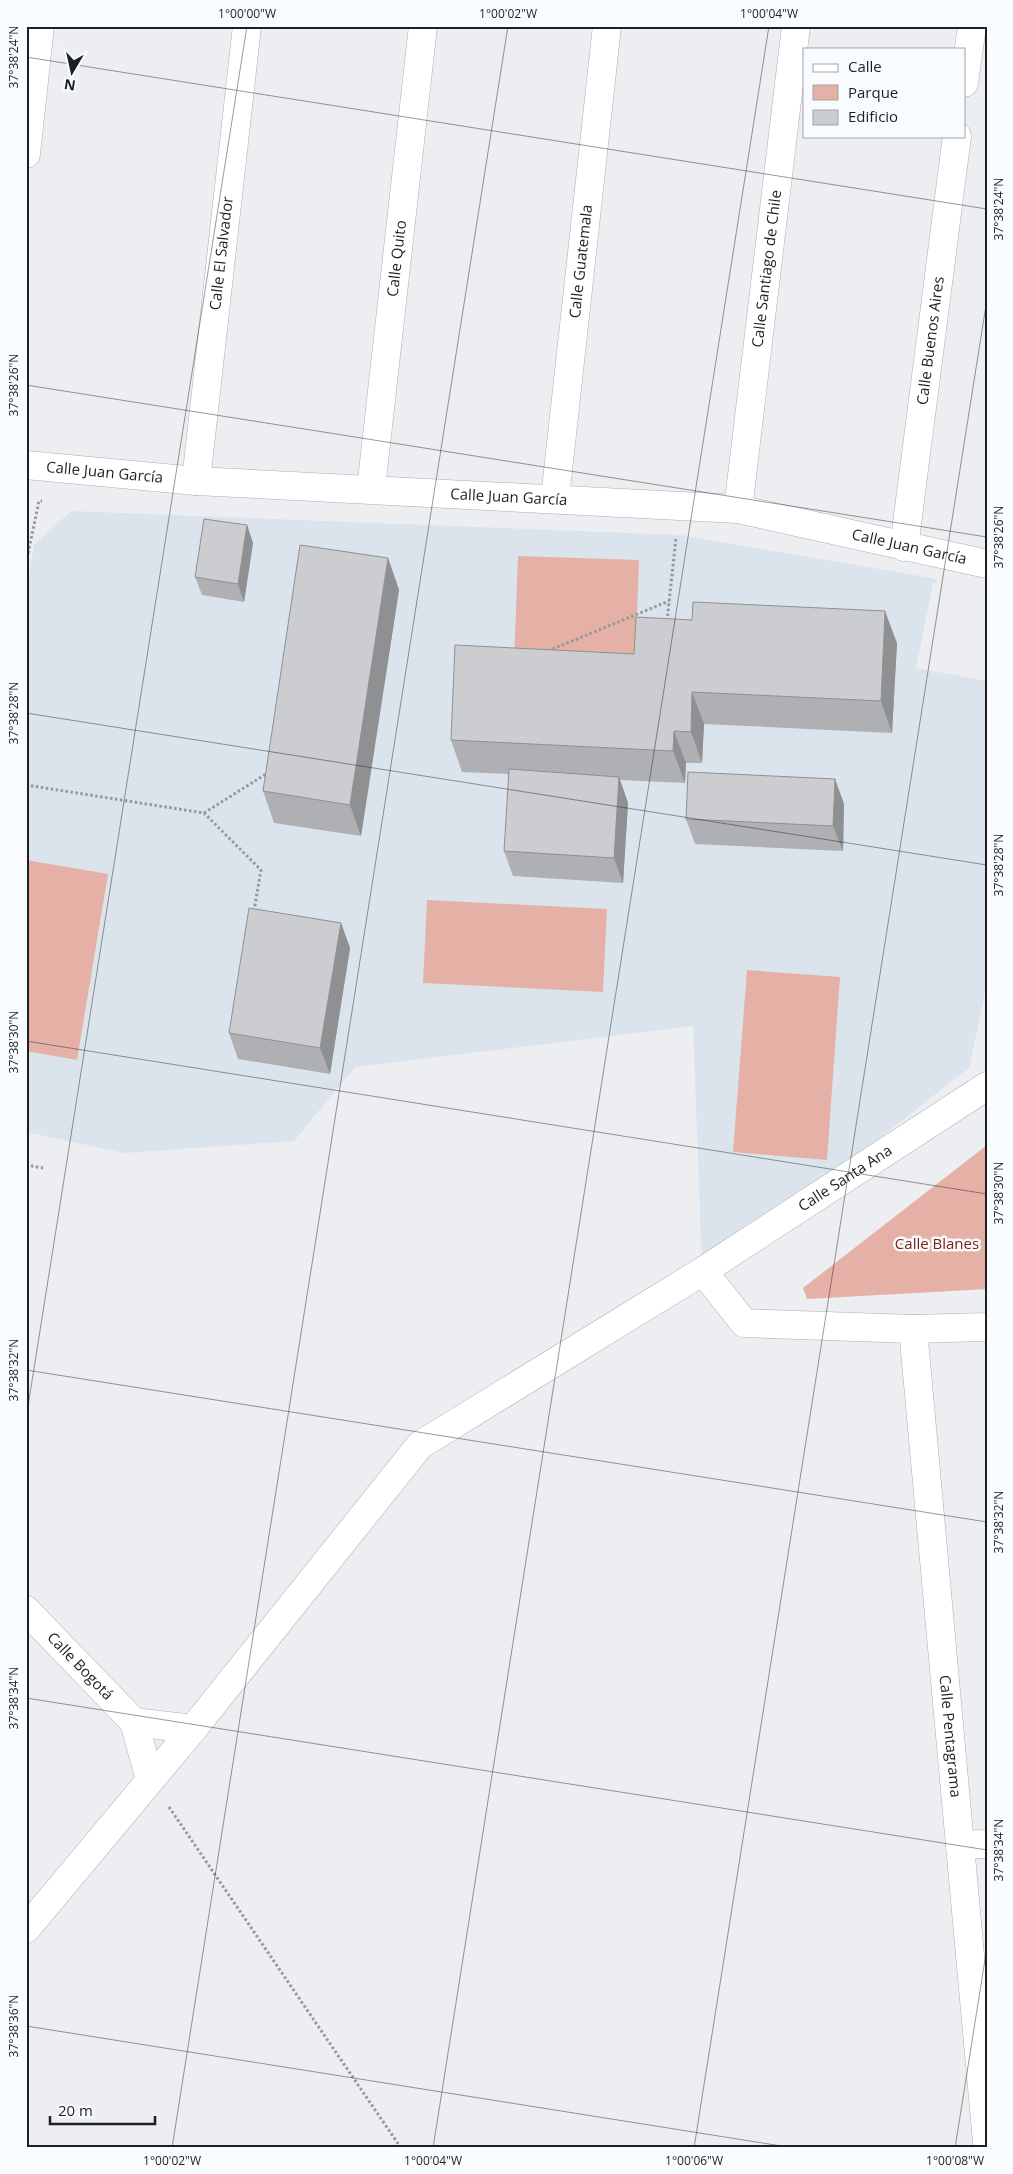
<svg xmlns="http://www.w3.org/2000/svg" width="1013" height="2174" font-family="'Open Sans',sans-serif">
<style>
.built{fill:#dbe4ec}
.green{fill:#e5b1a6}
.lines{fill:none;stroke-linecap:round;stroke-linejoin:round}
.minor-casing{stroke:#acaeb1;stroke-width:29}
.path{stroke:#96989a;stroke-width:3;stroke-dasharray:2.5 2.5;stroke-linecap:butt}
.minor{stroke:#fff;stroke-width:28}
.wall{fill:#afb0b3}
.shaded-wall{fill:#8e9092}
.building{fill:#cbcdd0;stroke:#8e9092}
.ticks{fill:none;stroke:#1e1f20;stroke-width:1;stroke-opacity:0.45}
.labels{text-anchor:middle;stroke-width:5;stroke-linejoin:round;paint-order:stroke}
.street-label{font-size:15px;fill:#1e1f20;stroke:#f9fcfe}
.park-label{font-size:15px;fill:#7b2211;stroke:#f9fcfe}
.neatline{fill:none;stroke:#1e1f20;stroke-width:2}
.ticks-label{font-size:12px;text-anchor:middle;fill:#1e1f20}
</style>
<rect width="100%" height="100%" fill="#eceef1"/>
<path class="built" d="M71 511 680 535 937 579 936 583H933L916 668 987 681V984L969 1068 770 1224 702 1267 693 1026 355 1067 294 1141 124 1153 26 1132V596L34 545Z"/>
<path class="green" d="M518 556 639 560 635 667 514 663Z
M26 860 108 874 77 1060 26 1051Z
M427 900 607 909 603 992 423 983Z
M747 970 840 977 827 1160 733 1152Z
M987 1145V1289L807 1299 803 1288Z"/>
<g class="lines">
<g class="minor-casing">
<g id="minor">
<path d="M964 83 972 26"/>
<path d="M26 154 40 26"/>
<path id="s1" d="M26 465 196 481 738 509 987 564"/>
<path id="s2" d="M196 481 247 26"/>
<path id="s3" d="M371 489 423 26"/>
<path id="s4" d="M555 498 607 26"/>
<path id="s5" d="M738 509 796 26"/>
<path id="s6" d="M904 547 957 136"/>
<path d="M703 1271 744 1323 913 1329 987 1327"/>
<path id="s7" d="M913 1329 987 2142"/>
<path id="s8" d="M26 1610 134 1722 150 1780"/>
<path d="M134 1722 193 1729"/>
<path d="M960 1845 987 1844"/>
<path id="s9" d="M26 1929 193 1729 420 1445 703 1271 987 1086"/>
</g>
</g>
<path class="path" d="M26 563 39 501H42
M667 621 676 538
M548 651 669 601
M26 785 204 813 261 870 254 911
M204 813 266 774
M26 1165 43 1168
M169 1807 401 2148
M26 2143 33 2148"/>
<use href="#minor" class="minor"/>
</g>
<path class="wall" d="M247 525 253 543 244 602 202 595 195 577Z
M388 558 399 590 361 836 274 823 263 791Z
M897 643 892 733 704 724 702 763H686L685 783 620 780 628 803 623 883 513 876 504 851 509 774 462 772 451 740 634 654Z
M835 779 844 804 843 851 695 844 686 819Z
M341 923 350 948 330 1074 238 1059 229 1033Z"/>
<path class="shaded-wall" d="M247 525 253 543 244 602 238 584Z
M388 558 399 590 361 836 350 805Z
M885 611 897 643 892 733 881 701Z
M692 692 704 724 702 763 691 732Z
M674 731 686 763 685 783 673 751Z
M619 777 628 803 623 883 614 858Z
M835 779 844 804 843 851 833 826Z
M341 923 350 948 330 1074 320 1048Z"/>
<path class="building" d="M204 519 247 525 238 584 195 577Z
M300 545 388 558 350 805 263 791Z
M693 602 885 611 881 701 692 692 691 732 674 731 673 751 451 740 455 645 634 654 636 617 692 620Z
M509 769 619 777 614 858 504 851Z
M688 772 835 779 833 826 686 819Z
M249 908 341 923 320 1048 229 1033Z"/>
<path class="ticks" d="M26 57 987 209M26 385 987 537M26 713 987 865M26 1041 987 1194M26 1370 987 1522M26 1419 247 26M26 1698 987 1850M26 2026 794 2148M172 2148 508 26M433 2148 769 26M694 2148 987 299M955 2148 987 1947"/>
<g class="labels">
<g class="street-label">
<text dy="5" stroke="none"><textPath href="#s2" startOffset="229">Calle El Salvador</textPath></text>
<text dy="5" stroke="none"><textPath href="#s3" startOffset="232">Calle Quito</textPath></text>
<text dy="5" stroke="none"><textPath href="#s4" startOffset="238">Calle Guatemala</textPath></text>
<text dy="5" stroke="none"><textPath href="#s5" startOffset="242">Calle Santiago de Chile</textPath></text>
<text dy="5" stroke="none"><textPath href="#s6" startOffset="208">Calle Buenos Aires</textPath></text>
<text dy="5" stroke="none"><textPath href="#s1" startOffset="79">Calle Juan García</textPath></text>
<text dy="5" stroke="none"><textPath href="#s1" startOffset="484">Calle Juan García</textPath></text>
<text dy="5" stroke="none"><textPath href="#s1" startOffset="889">Calle Juan García</textPath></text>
<text dy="5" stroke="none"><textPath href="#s9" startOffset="1126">Calle Santa Ana</textPath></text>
<text dy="5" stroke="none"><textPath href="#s8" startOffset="78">Calle Bogotá</textPath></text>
<text dy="5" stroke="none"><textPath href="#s7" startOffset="409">Calle Pentagrama</textPath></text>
</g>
<g class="park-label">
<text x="937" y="1249">Calle Blanes</text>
</g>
</g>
<rect width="1013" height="2174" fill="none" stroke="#f9fcfe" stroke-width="55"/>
<rect x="803" y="48" width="162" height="90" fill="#f9fcfe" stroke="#a1a4a5"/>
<rect x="813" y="64" width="25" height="8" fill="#ffffff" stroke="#a1a4a5"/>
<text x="848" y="72" font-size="15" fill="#1e1f20">Calle</text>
<rect x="813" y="85" width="25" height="15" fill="#e5b1a6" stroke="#a1a4a5"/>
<text x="848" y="98" font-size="15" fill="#1e1f20">Parque</text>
<rect x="813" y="110" width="25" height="15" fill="#cbcdd0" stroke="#a1a4a5"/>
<text x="848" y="122" font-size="15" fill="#1e1f20">Edificio</text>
<g transform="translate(72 72) rotate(189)" stroke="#f9fcfe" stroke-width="4" paint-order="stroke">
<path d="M0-4L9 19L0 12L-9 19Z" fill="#1e1f20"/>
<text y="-8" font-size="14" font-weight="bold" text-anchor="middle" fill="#1e1f20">N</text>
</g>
<path d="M50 2116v8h105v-8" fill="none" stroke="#1e1f20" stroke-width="2.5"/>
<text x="58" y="2116" font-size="15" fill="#1e1f20" stroke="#f9fcfe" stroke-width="4" paint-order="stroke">20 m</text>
<rect x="28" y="28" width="958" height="2118" class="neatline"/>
<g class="ticks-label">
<text x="247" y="18">1°00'00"W</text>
<text x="508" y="18">1°00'02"W</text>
<text x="769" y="18">1°00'04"W</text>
<text transform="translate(14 57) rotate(-90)" y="4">37°38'24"N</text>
<text transform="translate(999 209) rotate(-90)" y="4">37°38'24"N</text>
<text transform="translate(14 385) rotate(-90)" y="4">37°38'26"N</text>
<text transform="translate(999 537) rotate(-90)" y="4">37°38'26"N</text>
<text transform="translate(14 713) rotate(-90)" y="4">37°38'28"N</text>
<text transform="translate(999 865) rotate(-90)" y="4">37°38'28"N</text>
<text transform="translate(14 1042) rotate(-90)" y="4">37°38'30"N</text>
<text transform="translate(999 1193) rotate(-90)" y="4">37°38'30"N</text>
<text transform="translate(14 1370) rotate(-90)" y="4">37°38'32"N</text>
<text transform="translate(999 1522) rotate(-90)" y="4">37°38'32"N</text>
<text transform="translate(14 1698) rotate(-90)" y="4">37°38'34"N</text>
<text transform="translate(999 1850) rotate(-90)" y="4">37°38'34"N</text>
<text transform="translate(14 2026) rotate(-90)" y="4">37°38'36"N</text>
<text x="172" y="2165">1°00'02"W</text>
<text x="433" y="2165">1°00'04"W</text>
<text x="694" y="2165">1°00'06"W</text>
<text x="955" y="2165">1°00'08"W</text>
</g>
</svg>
